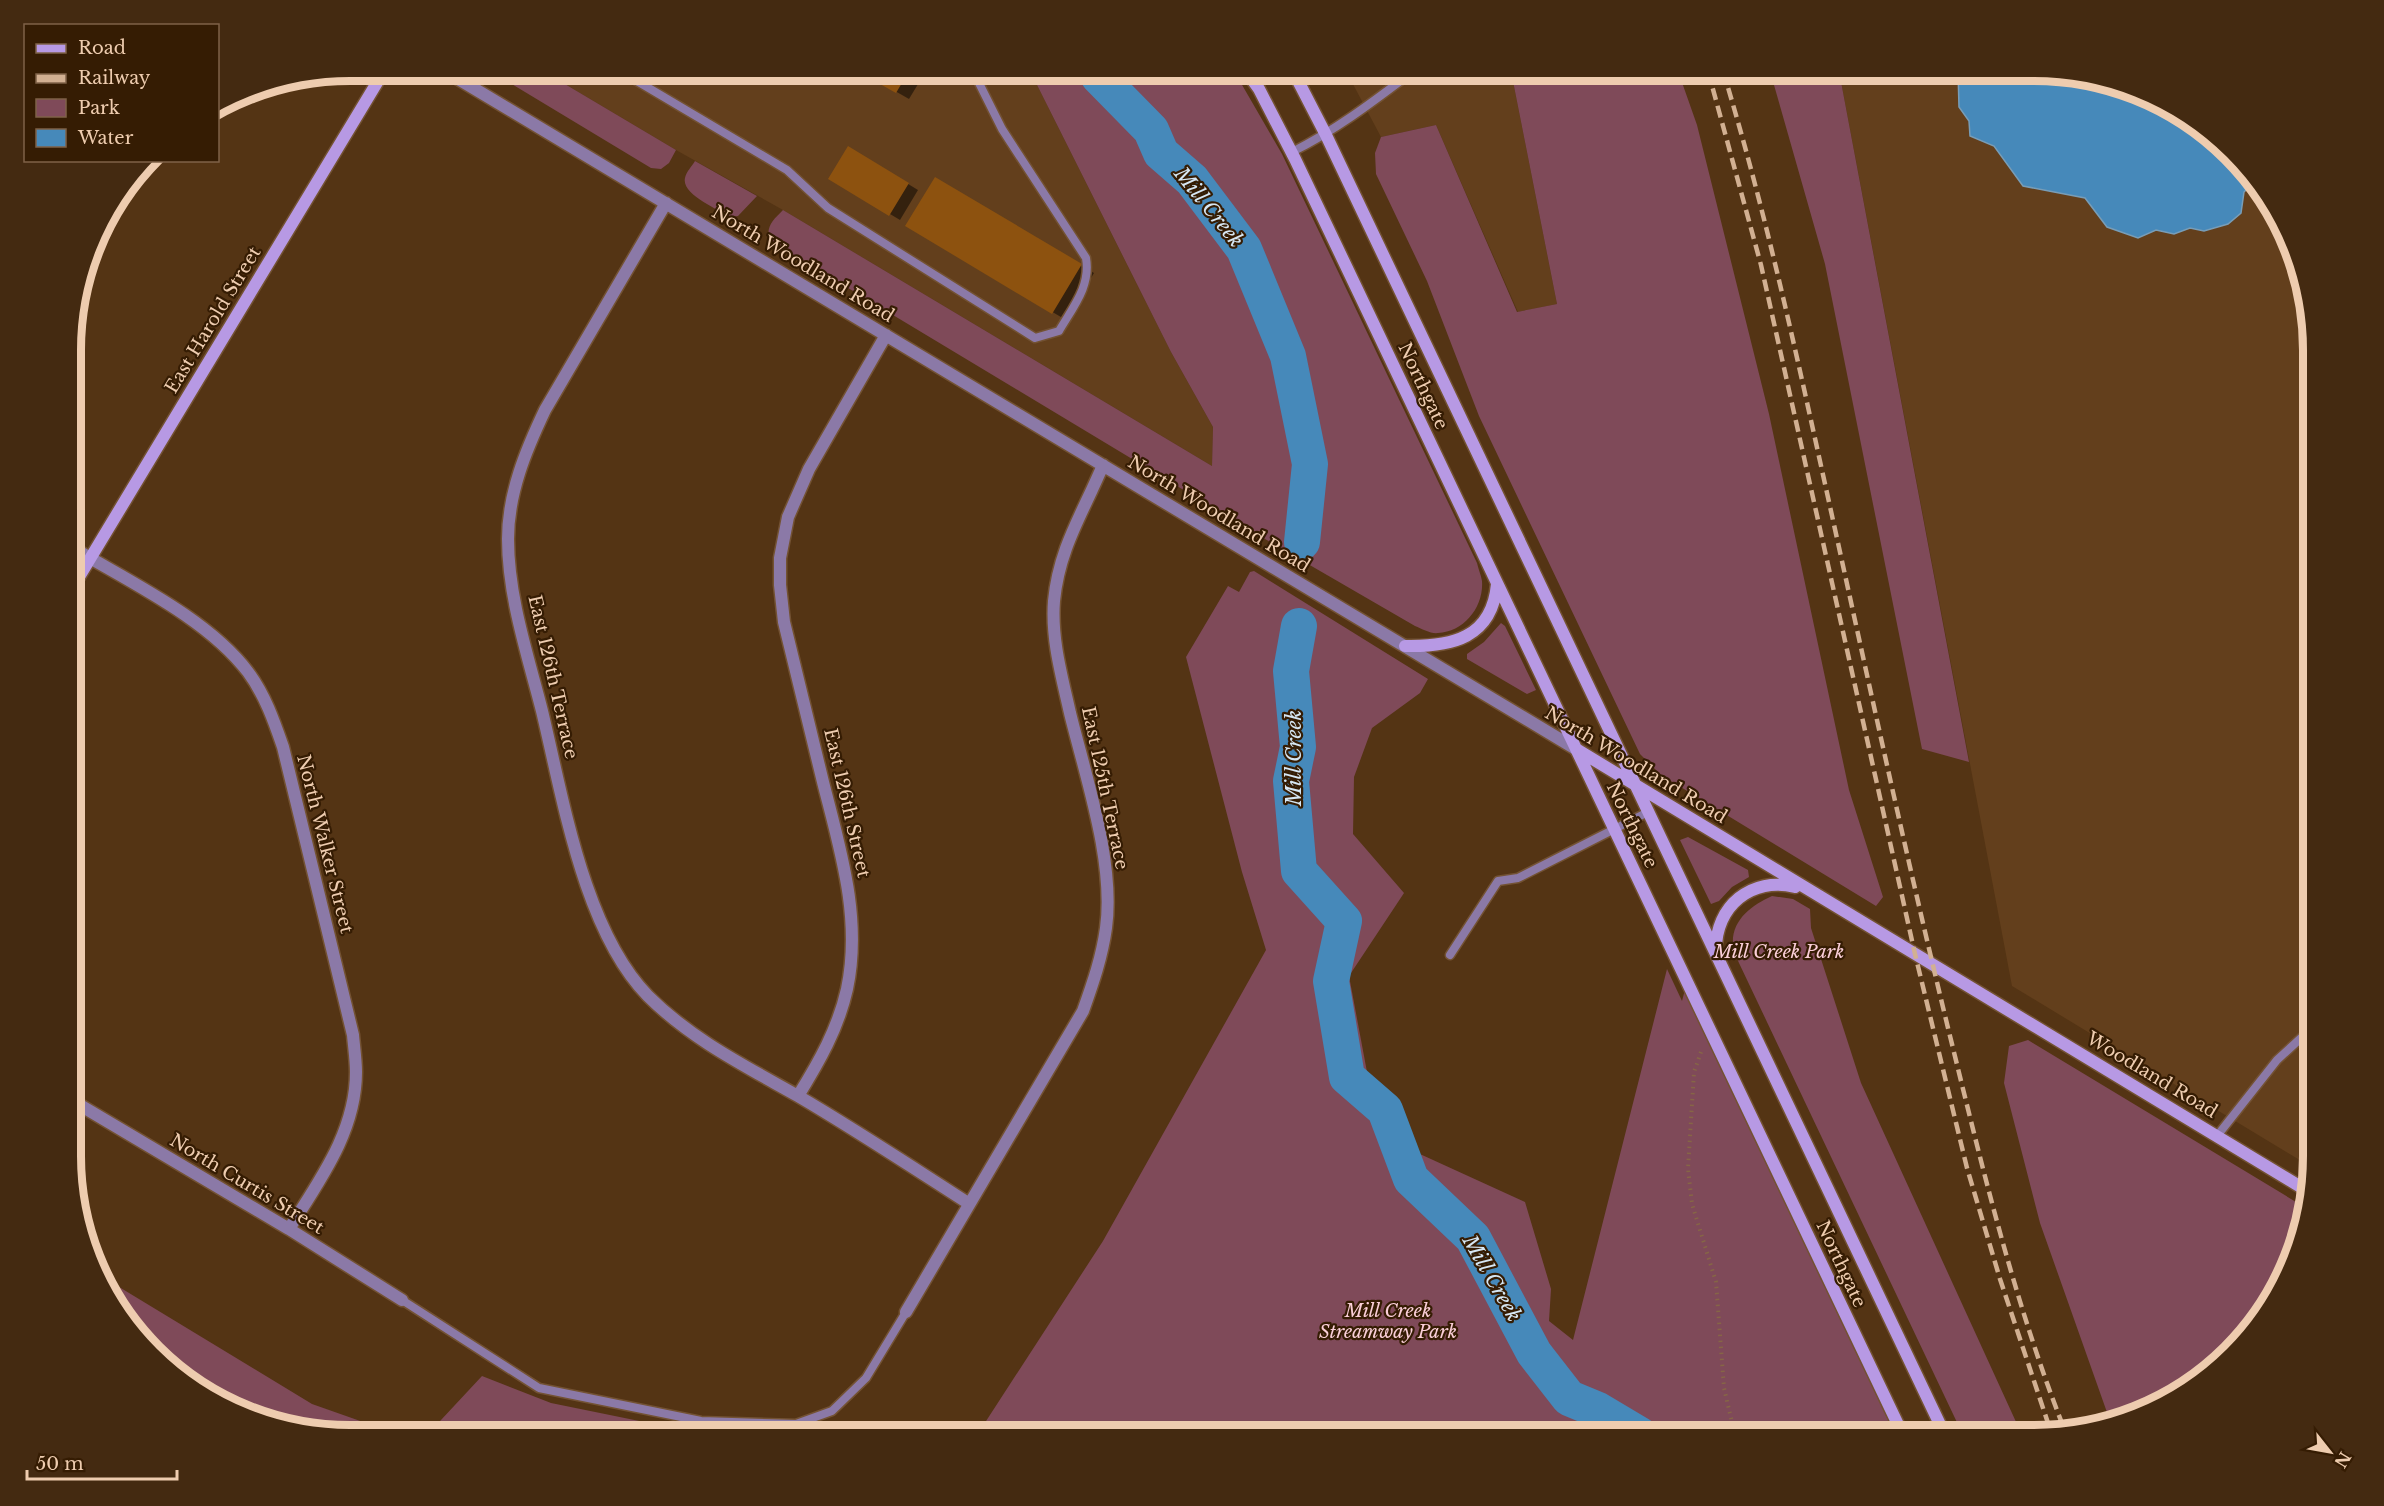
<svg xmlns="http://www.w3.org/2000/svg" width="2384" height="1506" font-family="'Libre Baskerville',serif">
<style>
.built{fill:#633f1c}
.green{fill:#7f4a59}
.water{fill:#4689ba;stroke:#789db7;stroke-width:1.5}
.shadow{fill:#0007}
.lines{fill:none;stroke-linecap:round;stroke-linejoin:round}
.river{stroke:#4689ba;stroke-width:36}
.building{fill:#8d520f}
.service-casing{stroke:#735233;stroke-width:11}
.minor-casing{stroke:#735233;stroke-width:15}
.secondary-casing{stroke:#735233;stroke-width:15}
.path{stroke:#866546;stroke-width:4;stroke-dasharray:1.5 4.5;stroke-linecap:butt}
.service{stroke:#8b79a7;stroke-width:8}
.minor{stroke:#8b79a7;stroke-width:12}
.secondary{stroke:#b799e4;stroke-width:12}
.rail{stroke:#d2b092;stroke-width:4.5;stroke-dasharray:12 6;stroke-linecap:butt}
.labels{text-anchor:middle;stroke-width:4.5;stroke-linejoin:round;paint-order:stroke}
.street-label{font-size:18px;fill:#eeccaf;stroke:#351c03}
.park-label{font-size:18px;font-style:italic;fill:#fbcfd9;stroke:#351c03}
.water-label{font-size:20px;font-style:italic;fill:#d6e7f4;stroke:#351c03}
.rim{fill:none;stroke:#eeccaf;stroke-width:8}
</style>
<rect width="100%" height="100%" fill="#543414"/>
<path class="built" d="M543 71H1030L1171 352 1213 427 1212 466 783 210 676 150Z
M1346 71H1511L1557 304 1518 312 1436 125 1381 137Z
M1839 71H2035L2107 80 2189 117 2276 210 2313 332V1168L2012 986Z"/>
<path class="green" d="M490 71H543L676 150 669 163 661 169 651 168Z
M1030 71H1234L1282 154 1477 563C1478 568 1481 575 1482 581 1484 607 1464 632 1438 633 1431 634 1422 629 1415 626L1265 539 770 241C765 227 773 220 783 210L1212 466 1213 427 1171 352Z
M1327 71H1346L1353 82 1338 80Z
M1511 71H1678L1697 125 1769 414 1849 790 1883 897 1876 906 1661 775 1640 754 1479 416 1427 281 1376 174 1375 153 1381 137 1436 125 1517 312 1557 304Z
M1770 71H1839L1969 762 1922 749 1825 264Z
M695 161 757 196 738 216 731 217C719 210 681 194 685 178 686 172 692 166 695 161Z
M1254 571 1428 679 1420 693 1372 728 1354 777 1353 834 1404 893 1349 976 1367 1072 1382 1113 1385 1110 1398 1144 1525 1202 1551 1289 1549 1321 1573 1340 1667 969 1682 1001 1687 982 1903 1435H977L1103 1241 1266 950 1242 872 1186 657 1228 586 1239 592 1250 572Z
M1501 623 1505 626 1536 690 1527 694 1467 659V654L1484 642Z
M1688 837 1748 870 1749 877 1732 887 1719 901 1711 904 1680 840Z
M1772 896 1793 899 1810 909 1811 928 1861 1083 2022 1435H1963L1739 963C1737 958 1733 951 1733 945 1731 920 1752 905 1772 896Z
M2028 1040 2306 1208 2299 1246 2267 1311 2174 1398 2109 1418 2040 1223 2004 1083 2009 1046Z
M101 1276 312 1404 400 1435H349L277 1426 195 1389 108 1296Z
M482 1376 551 1403 708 1435H427Z"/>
<path class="water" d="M1958 71H2035L2107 80 2189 117 2252 184 2244 192 2241 213 2228 224 2204 231 2190 228 2174 234 2156 230 2138 238 2107 227 2085 198 2023 186 1994 146 1970 136 1969 121 1959 107Z"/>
<path class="shadow" d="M860 71H926L909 99Z
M849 148 918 190 900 220 830 178Z
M936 179 1094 273 1066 320 907 226Z"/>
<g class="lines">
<path class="river" d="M1097 71 1098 76 1151 130 1161 153 1192 180 1244 249 1288 356 1310 464 1302 542
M1299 626 1291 671 1298 747 1291 781 1299 871 1344 921 1331 981 1347 1077 1385 1110 1411 1179 1473 1238 1534 1353 1569 1398 1598 1410 1640 1435"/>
</g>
<path class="building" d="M857 71H909L896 93Z
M848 146 909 183 889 216 828 179Z
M935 177 1082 264 1052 314 905 226Z"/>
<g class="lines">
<g class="service-casing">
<path id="service" d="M620 71 787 170 828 208 1035 338 1059 331C1073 307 1091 286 1086 258L1002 129 973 71
M1292 152C1334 131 1370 104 1407 76L1409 71
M1450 955 1498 881 1518 878 1648 812
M2217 1136 2277 1060 2313 1027
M402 1300 539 1388 701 1421 796 1424 832 1411 866 1378 906 1312"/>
</g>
<g class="minor-casing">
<path id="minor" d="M445 71 1576 749
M666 203 545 410C526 450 508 493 508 539 508 597 528 656 542 711 563 798 584 931 648 996 691 1039 745 1066 798 1096 856 1130 912 1167 968 1203
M73 548C130 582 208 619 248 672 265 695 274 721 283 747L353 1035C354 1047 356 1060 356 1072 356 1132 319 1181 289 1229
M798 1096C819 1062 838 1029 847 989 862 918 840 849 823 782 810 728 797 675 784 622L780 585V558L788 517 809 469 886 335
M73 1101 289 1229 402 1300
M906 1312 1083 1011C1093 983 1102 957 1106 928 1115 863 1086 778 1070 713 1062 677 1051 639 1054 601 1059 548 1083 513 1103 465"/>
</g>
<g class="secondary-casing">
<path id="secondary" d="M1246 71 1259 89 1295 159 1903 1435
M1293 71 1326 135 1945 1435
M73 587 384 71
M1405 646C1452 647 1492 638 1497 584
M1576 749 2309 1192
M1716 951C1715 906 1752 876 1795 887"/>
</g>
<path class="path" d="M1701 1052 1694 1072 1688 1169 1692 1204 1716 1282 1724 1388 1735 1435"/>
<use href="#service" class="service"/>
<use href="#minor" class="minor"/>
<use href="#secondary" class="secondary"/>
<path class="rail" d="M1708 71 1761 265 1915 954 1967 1168 2000 1279 2052 1435
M1723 71C1766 212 1797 357 1829 502 1868 679 1906 856 1949 1032 1982 1166 2014 1302 2065 1431"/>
</g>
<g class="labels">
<g class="street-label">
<text transform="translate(803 264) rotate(31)" y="6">North Woodland Road</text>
<text transform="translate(213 320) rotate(-59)" y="6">East Harold Street</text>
<text transform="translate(1423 386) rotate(65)" y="6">Northgate</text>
<text transform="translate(1219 514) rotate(31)" y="6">North Woodland Road</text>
<text transform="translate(553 677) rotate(77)" y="6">East 126th Terrace</text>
<text transform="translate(1636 765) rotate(31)" y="6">North Woodland Road</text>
<text transform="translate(1105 788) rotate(78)" y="6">East 125th Terrace</text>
<text transform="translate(847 803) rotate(77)" y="6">East 126th Street</text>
<text transform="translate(1632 825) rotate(64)" y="6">Northgate</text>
<text transform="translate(325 844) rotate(76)" y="6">North Walker Street</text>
<text transform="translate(2152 1075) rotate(31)" y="6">Woodland Road</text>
<text transform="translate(247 1184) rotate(31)" y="6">North Curtis Street</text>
<text transform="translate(1841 1264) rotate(65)" y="6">Northgate</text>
</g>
<g class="park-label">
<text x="1779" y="958">Mill Creek Park</text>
<text x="1388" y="1317">Mill Creek<tspan x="1388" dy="21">Streamway Park</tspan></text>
</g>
<g class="water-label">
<text transform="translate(1209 207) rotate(51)" y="7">Mill Creek</text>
<text transform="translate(1294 758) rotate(-90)" y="7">Mill Creek</text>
<text transform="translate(1492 1278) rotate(60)" y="7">Mill Creek</text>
</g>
</g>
<path d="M0 0H2384V1506H0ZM350 81H2034A269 269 0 0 1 2303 350V1156A269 269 0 0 1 2034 1425H350A269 269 0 0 1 81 1156V350A269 269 0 0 1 350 81Z" fill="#442a11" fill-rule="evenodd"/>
<path class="rim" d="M350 81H2034A269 269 0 0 1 2303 350V1156A269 269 0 0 1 2034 1425H350A269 269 0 0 1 81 1156V350A269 269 0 0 1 350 81Z"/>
<rect x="24" y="24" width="195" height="138" fill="#351c03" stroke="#7f6248" stroke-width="1.5"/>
<rect x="36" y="44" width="30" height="9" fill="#b799e4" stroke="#7f6248" stroke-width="1.5"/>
<text x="78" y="54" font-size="18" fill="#eeccaf">Road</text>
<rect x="36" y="74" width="30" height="9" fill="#d2b092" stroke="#7f6248" stroke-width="1.5"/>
<text x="78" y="84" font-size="18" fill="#eeccaf">Railway</text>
<rect x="36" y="99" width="30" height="18" fill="#7f4a59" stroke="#7f6248" stroke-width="1.5"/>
<text x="78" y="114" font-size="18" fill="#eeccaf">Park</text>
<rect x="36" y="129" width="30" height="18" fill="#4689ba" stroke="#7f6248" stroke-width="1.5"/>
<text x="78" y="144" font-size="18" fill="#eeccaf">Water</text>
<g transform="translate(2330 1452) rotate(121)" stroke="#351c03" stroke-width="4.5" paint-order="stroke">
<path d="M0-4.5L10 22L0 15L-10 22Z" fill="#eeccaf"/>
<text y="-9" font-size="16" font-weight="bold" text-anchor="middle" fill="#eeccaf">N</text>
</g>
<path d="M27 1470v9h150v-9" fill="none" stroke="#eeccaf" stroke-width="3"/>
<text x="36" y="1470" font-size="18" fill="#eeccaf" stroke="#351c03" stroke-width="4.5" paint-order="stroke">50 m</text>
</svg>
